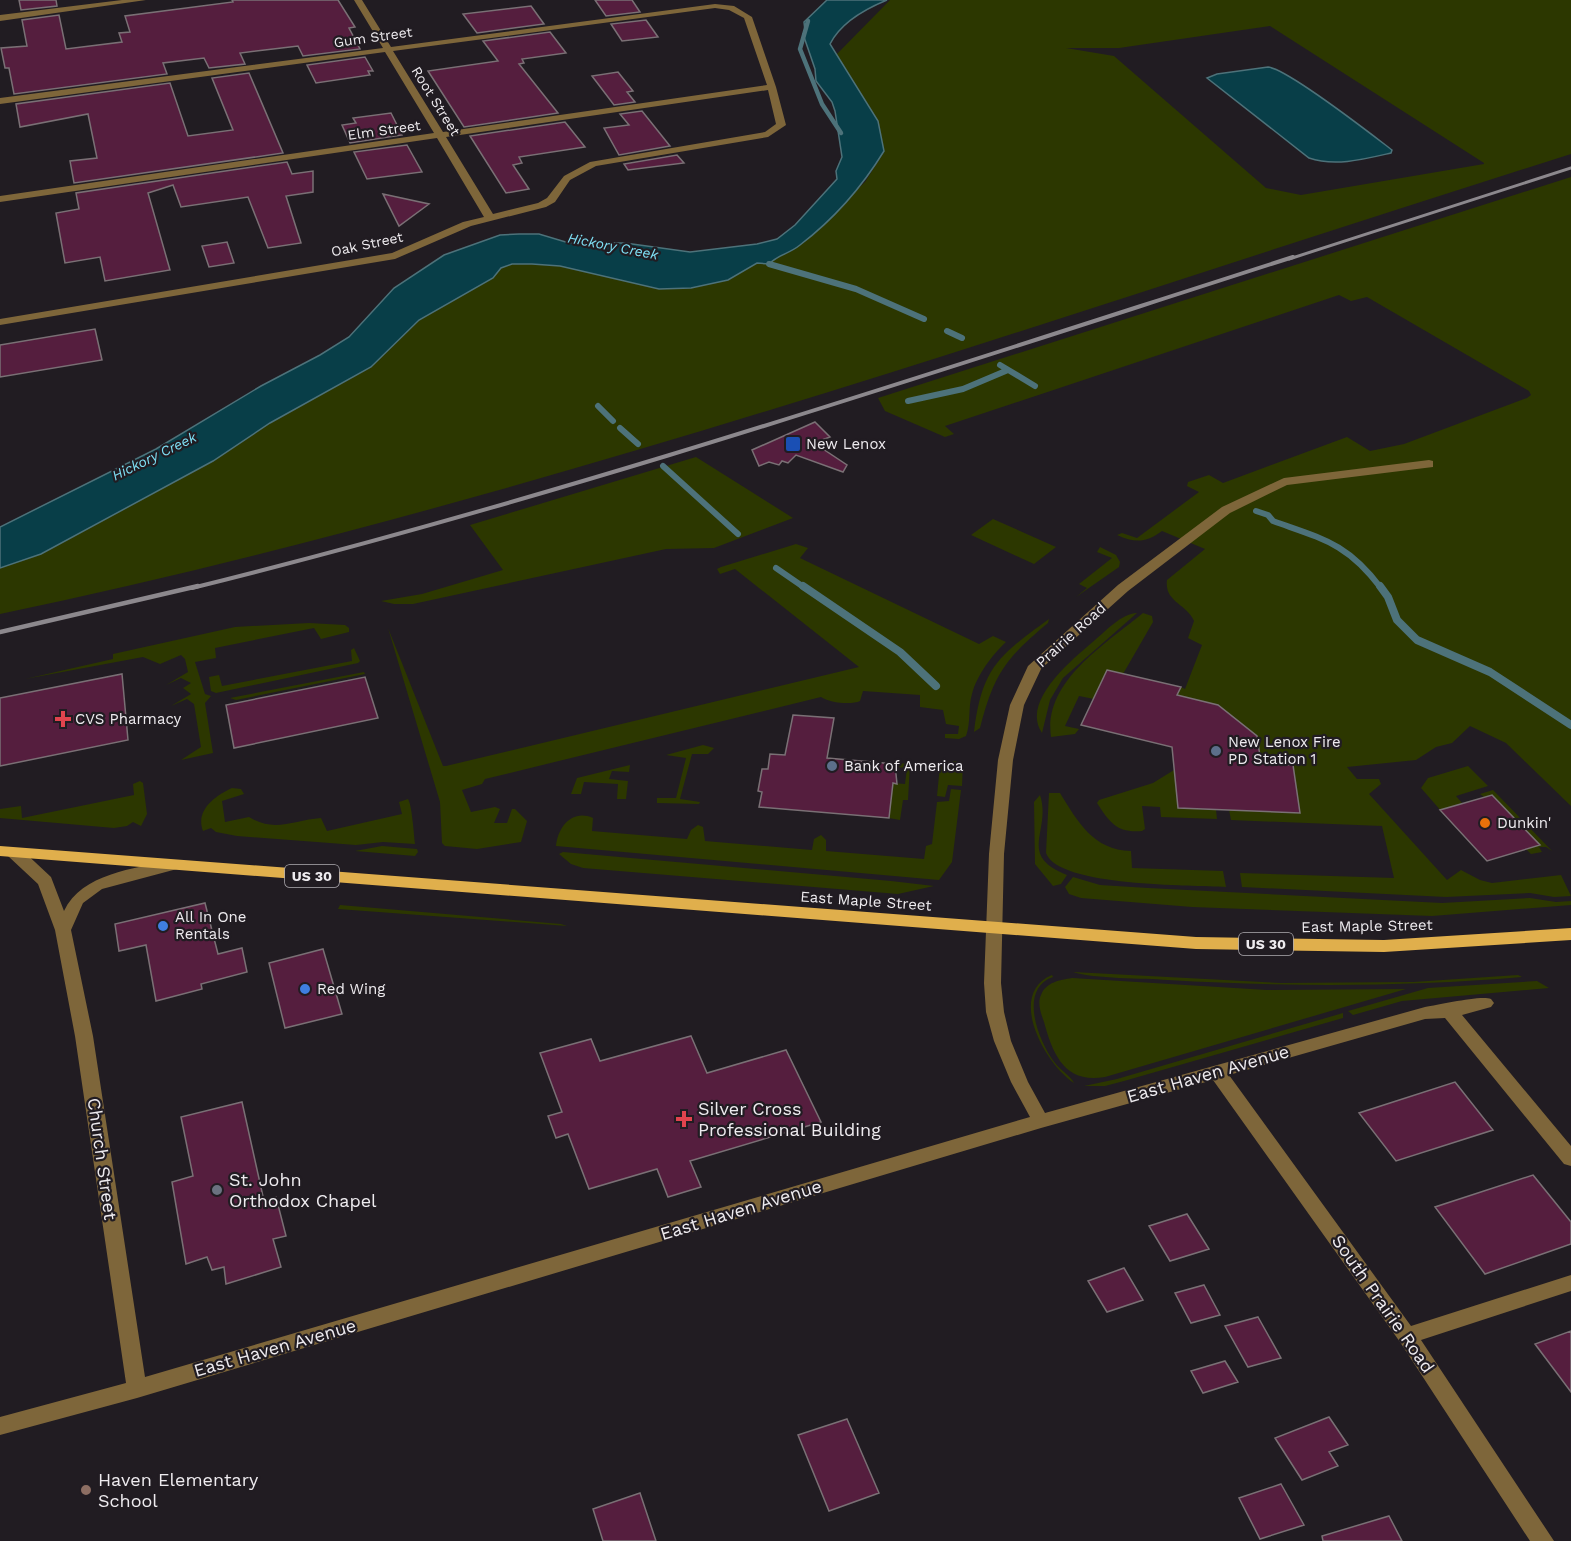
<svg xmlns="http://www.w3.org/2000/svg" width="1571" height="1541" font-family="'Work Sans',sans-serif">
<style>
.green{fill:#2c3700;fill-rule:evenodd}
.water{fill:#083e48;stroke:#4d727a;stroke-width:1.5}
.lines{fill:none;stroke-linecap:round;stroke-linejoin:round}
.stream-far2{stroke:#4d727a;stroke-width:4.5}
.stream-far1{stroke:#4d727a;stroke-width:6}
.stream{stroke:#4d727a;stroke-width:8}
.building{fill:#551e3e;stroke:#7a7075;stroke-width:1.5}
.minor{fill:#7e663a;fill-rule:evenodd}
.primary{fill:#e0af4c;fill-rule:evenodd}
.rail-far2{stroke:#8c888d;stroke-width:3}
.rail-far1{stroke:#8c888d;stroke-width:4}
.rail{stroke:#8c888d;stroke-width:4.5}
.transit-dot{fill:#1a4fb4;stroke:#211c22;stroke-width:2}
.health-dot{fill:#e0444e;stroke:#211c22;stroke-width:2}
.service-dot{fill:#5c6f8a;stroke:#211c22;stroke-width:2}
.food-dot{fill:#e8710a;stroke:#211c22;stroke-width:2}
.shop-dot{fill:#3f7fe0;stroke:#211c22;stroke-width:2}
.worship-dot{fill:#6b7280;stroke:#211c22;stroke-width:2}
.education-dot{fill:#8d6e63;stroke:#211c22;stroke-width:2}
.labels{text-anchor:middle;stroke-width:4.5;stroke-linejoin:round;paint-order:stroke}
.far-street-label{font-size:14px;fill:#eeebef;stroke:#211c22}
.far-water-label{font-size:14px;font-style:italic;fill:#7fe1f6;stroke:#211c22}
.shield{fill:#211c22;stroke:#b0adb2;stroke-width:1.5}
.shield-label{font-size:14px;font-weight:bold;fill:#eeebef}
.poi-label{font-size:15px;fill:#eeebef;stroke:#211c22;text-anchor:start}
.street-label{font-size:15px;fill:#eeebef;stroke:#211c22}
.near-street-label{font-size:18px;fill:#eeebef;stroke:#211c22}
.near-poi-label{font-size:18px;fill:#eeebef;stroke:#211c22;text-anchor:start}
</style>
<rect width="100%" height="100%" fill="#211c22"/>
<path class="green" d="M890 0H1571V154C1051 318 535 502 0 614V568L41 554 213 461 270 423 371 367 419 320 493 278 501 268 512 264H532L560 266 659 289 728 280 757 263 799 246 865 182 884 152 878 121 836 55ZM1270 26 1484 163V164L1301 195 1266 188 1114 56 1066 48H1119Z
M1571 177V806L1506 743 1470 726 1452 743 1436 747 1416 760 1347 767 1357 779H1379L1381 784 1369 794 1447 880 1461 870 1480 880 1492 883 1561 875 1571 896 1554 897 1530 893 1446 897 1242 887 1240 873 1394 878 1382 826 1231 820 1229 810 1300 813 1293 765 1261 763 1257 736 1218 705 1177 695 1181 687 1185 689 1202 645 1188 638 1194 621C1187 604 1164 602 1167 580L1205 549 1162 531C1146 543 1135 543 1117 535L1122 533 1137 538 1199 492 1187 486 1188 482 1209 475 1223 483 1347 437 1370 451 1404 444 1527 398 1531 395 1529 391 1367 297 1351 301 1339 295 945 426 954 434 945 437 885 411 878 398Z
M696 457 793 518 714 548 666 549 413 604H394L381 601 422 594 503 570 470 525Z
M993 519 1056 547 1034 564 971 535Z
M796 544 808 548 800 558 979 644 993 636 1006 642C992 655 977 675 972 694 968 707 971 723 966 736L959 739 945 738V734H958L959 726 946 724 943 710 920 707V695L863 691 860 701C852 705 829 703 821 697L485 779 482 784 462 790 471 812 495 807 500 809 494 823H507L512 809H515L527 821 521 842 477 849 445 846 442 843 440 802 388 628 443 766H446L859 667 735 569 720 574 717 569 721 567Z
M1100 547 1116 555 1120 562 1119 567 1076 597 1087 588 1079 584 1112 558 1097 552Z
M1137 613 1063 678 1050 700 1042 733C1020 701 1074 658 1095 640 1107 630 1121 614 1137 613Z
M1143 613 1152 616 1153 622 1123 674 1094 699 1079 696 1065 726 1079 729 1075 734 1051 737C1043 681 1106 644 1143 613Z
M1049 619 1048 623C1005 659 994 674 980 728L974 732C982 668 998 656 1049 619Z
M309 623 345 625 349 628V632L321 639 314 628 215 648 216 658 195 662 205 694 211 696 205 703 213 753 181 760 201 747 194 704 187 699 171 706 191 694 183 688 191 683 181 678 166 685 188 672 185 659 181 655 160 664 143 657 25 679 113 659V654L235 627Z
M354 648 360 661 358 663 216 693 211 691 209 677 219 675 222 686 352 661 351 650Z
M364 672 365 674 236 700 230 698Z
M703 745 714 748 708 754H692L680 799 700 802 699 804 657 803V798H676L686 758 666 755Z
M950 761 963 762 962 786 948 785 945 797 937 796 940 765Z
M910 763 908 800H903L900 820 889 818 893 783 905 784 907 768 895 767V764Z
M630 765 629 772 612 771 609 779 628 781 626 799H617L618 784 584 782 581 794H571L577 778Z
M1468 766 1488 786 1456 796 1462 803 1440 810 1463 836 1421 788 1428 778Z
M1174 770 1178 808 1216 810 1217 819 1161 817 1160 807 1142 806 1145 829 1142 831C1117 833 1110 823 1097 803L1099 800 1153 783Z
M140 781 143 783 147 814 141 826 133 822 127 826 114 828 0 818V809L21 806 22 818 134 795 133 784Z
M232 788 241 789 244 794 222 801 225 822 249 817C274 833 294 820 321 818L327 831 402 814 399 802 408 799C412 805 414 835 415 844L383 842 356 845 237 836 216 832 211 828 203 831C195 810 215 796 232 788Z
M951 789 961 790 952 862 939 880 556 846C558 827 572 809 593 818L592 831 687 839 691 830 698 825 703 827 705 841 812 850 814 839 821 835 826 840V851L924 859 926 846 932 844 937 802 949 801Z
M1493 790 1552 851 1546 847H1539L1542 852 1531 854 1526 849 1492 795 1484 797 1480 794Z
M1049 793H1060C1078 822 1093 850 1131 851L1132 868 1223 871 1226 887C1192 885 1058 887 1046 853Z
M1040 795C1052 831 1016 855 1067 875L1061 884 1053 886 1035 864 1034 802Z
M382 846 417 849 418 852 415 856 355 851Z
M563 852 891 881 934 886 898 894 583 868 571 864 559 854Z
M1073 877 1100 885 1148 888 1442 903 1530 898 1556 902 1571 901V905L1432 916 1192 907 1081 898 1069 894 1065 887Z
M340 905 561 924 567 926 338 909Z
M1073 972 1281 983 1413 982 1518 975 1522 977C1404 987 1286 987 1168 980 1143 978 1094 979 1073 972Z
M1052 975 1053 977C1018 989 1038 1041 1055 1063 1060 1070 1071 1076 1074 1083 1045 1064 1006 994 1052 975Z
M1072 978 1267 990 1406 989 1105 1077C1065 1084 1053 1055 1044 1022 1041 1014 1037 1003 1041 995 1046 982 1060 980 1072 978Z
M1537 981 1549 988 1402 1001 1353 1015 1348 1011 1428 988Z
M1343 1013V1018L1124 1081 1105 1086H1084L1117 1079Z"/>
<path class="water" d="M827 0H887C865 9 841 22 830 44L878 121 884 151C862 187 834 219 800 245 789 254 779 254 769 264L757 263 728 280 691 288 659 289 560 266 532 264H512L501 268 493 278 419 320 371 367 270 423 213 461 41 554 0 568V527L156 449 261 386 320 355 349 337 394 288 444 255 500 235 519 234H539L569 243H625L690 252 757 244 777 239 795 225 837 179 836 171 842 157 835 111 832 102 816 81 815 69 803 34 805 31 804 22Z
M1268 67C1288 69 1371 134 1392 150L1391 153C1365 159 1335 167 1309 158L1207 78 1217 74Z"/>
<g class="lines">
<path class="stream-far2" d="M808 21 800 49 822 104 841 133"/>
<path class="stream-far1" d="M769 264 856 289 924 319
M947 331 962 338
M1000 365 1035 386
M908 401 963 389 1008 370
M598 406 613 421
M620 428 638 444
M663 466 738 534
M1256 511 1268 515 1273 521C1323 539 1347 543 1381 588
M776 568 805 588"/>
<path class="stream" d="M803 586 900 652 936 686
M1380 586 1388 597 1397 620 1417 640 1490 672 1571 725"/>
</g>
<path class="building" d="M19 0H56L57 6 21 10Z
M232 0H338L355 27 349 28 360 49 303 56 298 46 290 47 240 53 245 64 209 68 204 58 163 63 167 74 14 94 9 68H5L1 48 27 46 22 20 59 15 66 49 122 42 119 33 130 32 125 16 233 2Z
M595 0H632L640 12 606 16Z
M531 6 544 24 477 33 463 14Z
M646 20 658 37 622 41 611 24Z
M550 32 566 53 522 59 524 63 519 64 558 113 464 127 428 71 498 61 483 41Z
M365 57 373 71H368L370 75 316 83 307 65Z
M618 72 633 91 627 92 635 102 614 105 592 76Z
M249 73 283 153 74 183 70 161 97 158 88 114 20 127 16 104 170 83 188 136 233 130 212 78Z
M642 111 670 146 619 155 604 128 629 125 620 114Z
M391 113 402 135 350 143 342 125 356 123 353 118Z
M565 122 585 147 519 157 522 163 513 165 529 189 506 193 470 136Z
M407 145 422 172 367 179 354 152Z
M677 155 684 163 628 170 624 164Z
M287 162 292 174 313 171V192L286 196 301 243 268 248 248 197 181 207 173 185 148 193 170 270 105 281 100 257 65 263 56 213 79 209 76 193Z
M383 194 429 204 399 226Z
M227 242 234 263 209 267 202 246Z
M95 329 102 360 0 377V345Z
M815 422 830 437 814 443 847 465 843 472 796 455 788 463 782 461 779 465 769 462 759 466 752 450Z
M1107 670 1181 687 1177 695 1218 705 1257 736 1261 763 1293 765 1300 813 1178 808 1172 747 1081 725Z
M122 674 128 740 0 766V698Z
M365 677 378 718 234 748 226 705Z
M793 715 834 718 827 758 895 764 897 784 893 783 889 818 759 807 762 792 758 791 762 769H768L770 754 785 755Z
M1492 795 1540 845 1487 861 1440 810Z
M205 903 218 954 242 948 247 972 201 984 202 989 156 1001 146 945 119 951 115 924Z
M323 949 342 1014 285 1028 269 963Z
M691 1036 707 1073 786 1050 821 1122 690 1161 701 1187 668 1197 657 1169 589 1189 568 1134 556 1138 548 1116 562 1112 540 1053 591 1039 600 1061Z
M1455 1082 1493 1130 1396 1161 1359 1113Z
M242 1102 264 1201 276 1197 286 1236 273 1239 281 1267 226 1284 224 1267 212 1270 207 1257 186 1264 172 1182 193 1176 181 1117Z
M1533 1175 1571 1222V1244L1485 1274 1435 1207Z
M1187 1214 1209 1249 1170 1261 1149 1226Z
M1124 1268 1143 1300 1107 1312 1088 1281Z
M1204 1285 1220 1315 1191 1323 1175 1293Z
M1258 1317 1281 1358 1248 1367 1225 1326Z
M1571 1331V1392L1535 1344Z
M1225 1361 1238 1382 1203 1393 1191 1371Z
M1329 1417 1348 1445 1329 1452 1338 1466 1302 1480 1275 1438Z
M847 1419 879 1493 829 1511 798 1435Z
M1281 1484 1304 1525 1260 1539 1239 1498Z
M640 1493 656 1541H603L593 1509Z
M1389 1516 1402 1541H1323L1322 1536Z"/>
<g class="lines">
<path class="minor" d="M122 0H146L0 21V15Z
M354 0H362L391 47 715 4 734 6 752 17 776 87 786 125 768 137 596 166 570 180 555 202 546 207 471 226 395 259 0 325V319L392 253 463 222 484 217 437 138 0 202V196L434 133 385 52 0 104V98L383 48ZM715 8 729 10 744 18 767 85 443 132 393 51ZM768 90 776 124 765 132 590 162 564 176 547 198 538 203 493 214 446 137Z
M1429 460 1433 461V467L1287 485 1230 513 1128 591 1041 669 1024 705 1013 760 1004 854 1001 983 1004 1012 1011 1041 1028 1082 1045 1113 1425 1007C1440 1005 1480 995 1491 999L1494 1003 1491 1007 1462 1015 1571 1146V1166L1564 1164 1445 1018 1425 1019 1229 1075 1411 1326 1571 1275V1291L1421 1340 1554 1541H1530L1400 1342 1213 1080 1041 1128 137 1398 0 1435V1417L126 1383 75 1036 55 930 38 884 8 856 6 852 8 848H20L51 877 64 911C82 873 134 869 171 860L179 865 177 869 102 889 83 903 71 930 93 1036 145 1377 1030 1117 1011 1082 994 1041 986 1012 984 983 989 854 998 760 1010 705 1028 666 1118 585 1222 507 1284 478Z"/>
<path class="primary" d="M0 846 1196 937 1384 940 1571 928V940L1384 952 1196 949 0 856Z"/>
<path class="rail-far2" d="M1289 259 1571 168"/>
<path class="rail-far1" d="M192 588C564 496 928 374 1293 257"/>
<path class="rail" d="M0 632 198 586"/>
</g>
<rect class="transit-dot" x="785" y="436" width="16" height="16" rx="3"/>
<g class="health-dot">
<path d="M60 710h6v6h6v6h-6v6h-6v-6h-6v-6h6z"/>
<path d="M681 1110h6v6h6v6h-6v6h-6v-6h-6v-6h6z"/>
</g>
<g class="service-dot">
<circle cx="1216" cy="751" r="6"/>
<circle cx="832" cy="766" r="6"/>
</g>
<circle class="food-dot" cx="1485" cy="823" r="6"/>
<g class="shop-dot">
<circle cx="163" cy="926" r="6"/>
<circle cx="305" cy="989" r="6"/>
</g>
<circle class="worship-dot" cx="217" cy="1190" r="6"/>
<circle class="education-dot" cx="86" cy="1490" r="6"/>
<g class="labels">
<g class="far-street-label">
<text transform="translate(373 37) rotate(-8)" y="5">Gum Street</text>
<text transform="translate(436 101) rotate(58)" y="5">Root Street</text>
<text transform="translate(384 130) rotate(-8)" y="5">Elm Street</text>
<text transform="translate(367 244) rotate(-12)" y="5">Oak Street</text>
</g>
<g class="far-water-label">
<text transform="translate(613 246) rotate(11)" y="5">Hickory Creek</text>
<text transform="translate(154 456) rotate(-26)" y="5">Hickory Creek</text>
</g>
<g class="shield">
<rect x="285" y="865" width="54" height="22" rx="4.5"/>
<rect x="1239" y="933" width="54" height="22" rx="4.5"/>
</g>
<g class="shield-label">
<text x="312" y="881">US 30</text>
<text x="1266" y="949">US 30</text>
</g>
<g class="poi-label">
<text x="806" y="449">New Lenox</text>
<text x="75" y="724">CVS Pharmacy</text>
<text x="1228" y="747">New Lenox Fire<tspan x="1228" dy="17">PD Station 1</tspan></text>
<text x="844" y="771">Bank of America</text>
<text x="1497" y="828">Dunkin'</text>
<text x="175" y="922">All In One<tspan x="175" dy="17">Rentals</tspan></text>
<text x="317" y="994">Red Wing</text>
</g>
<g class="street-label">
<text transform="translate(1071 635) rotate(-42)" y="5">Prairie Road</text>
<text transform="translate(866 901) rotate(4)" y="5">East Maple Street</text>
<text transform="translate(1367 926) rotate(-1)" y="5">East Maple Street</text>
</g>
<g class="near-street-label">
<text transform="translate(1208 1074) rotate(-16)" y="6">East Haven Avenue</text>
<text transform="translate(102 1159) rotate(82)" y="6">Church Street</text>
<text transform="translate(741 1210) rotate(-17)" y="6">East Haven Avenue</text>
<text transform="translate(1383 1304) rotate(55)" y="6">South Prairie Road</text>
<text transform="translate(275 1348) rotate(-16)" y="6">East Haven Avenue</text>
</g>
<g class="near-poi-label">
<text x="698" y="1115">Silver Cross<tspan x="698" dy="21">Professional Building</tspan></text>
<text x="229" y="1186">St. John<tspan x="229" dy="21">Orthodox Chapel</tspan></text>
<text x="98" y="1486">Haven Elementary<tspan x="98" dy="21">School</tspan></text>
</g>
</g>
</svg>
